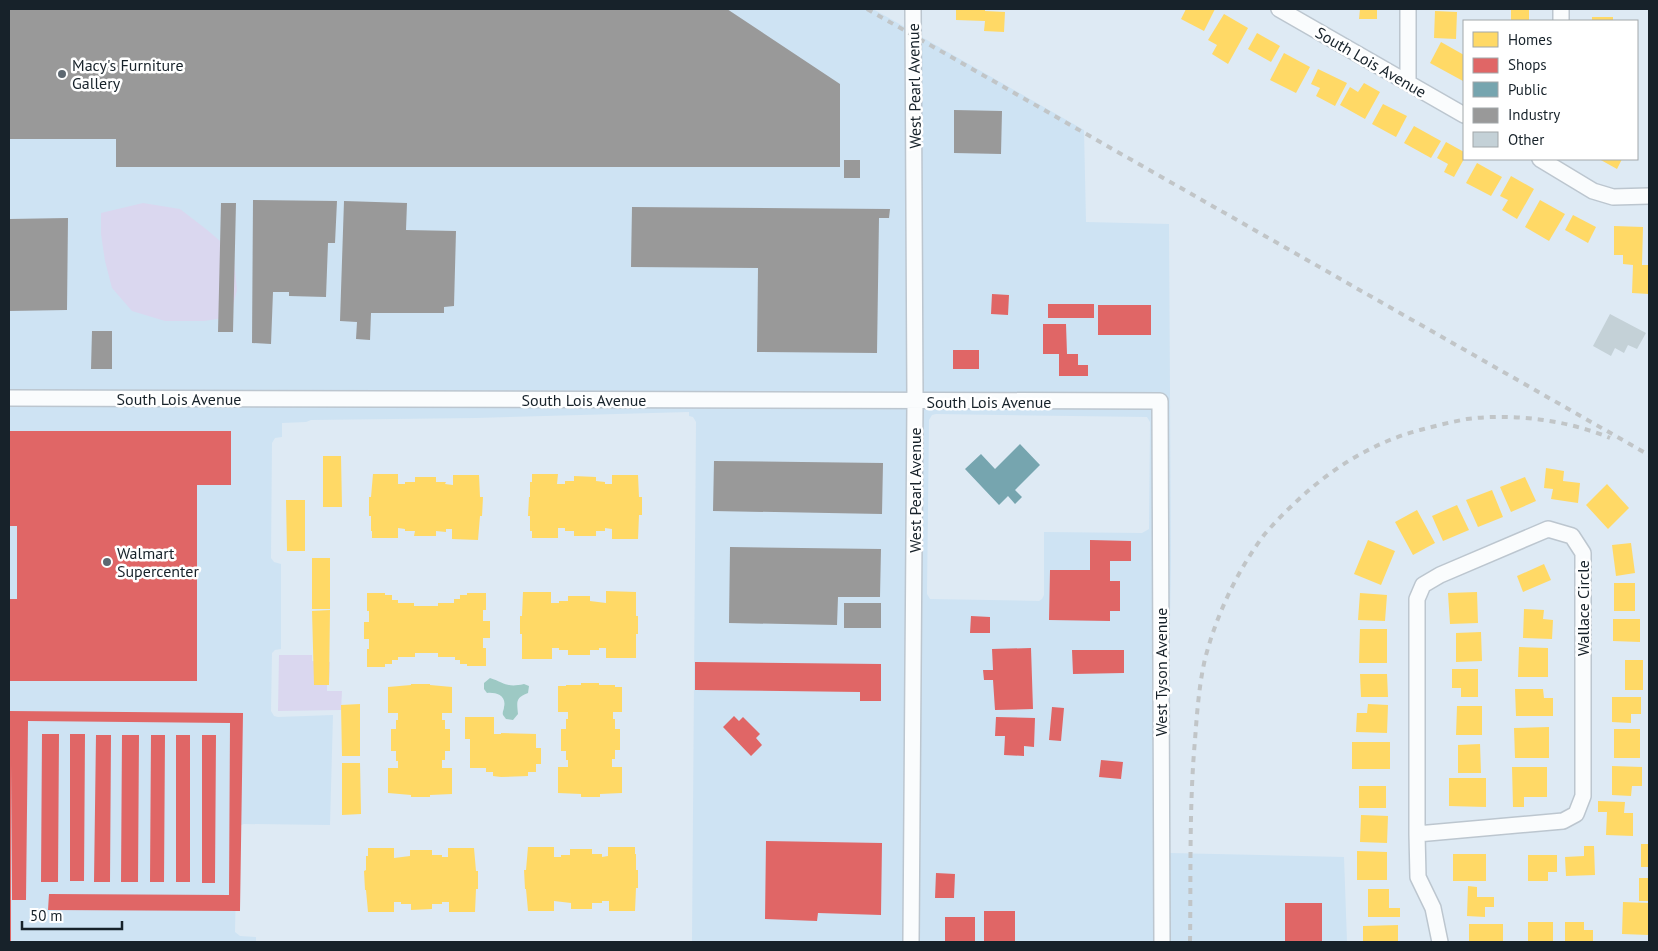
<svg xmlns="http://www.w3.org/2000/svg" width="1658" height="951" font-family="'PT Sans',sans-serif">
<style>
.built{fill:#cee3f3;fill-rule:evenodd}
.green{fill:#dad7ef}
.water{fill:#9dc9c4}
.homes{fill:#ffd966}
.shops{fill:#e06666}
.public{fill:#76a5af}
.industry{fill:#999}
.building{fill:#c4d1d7}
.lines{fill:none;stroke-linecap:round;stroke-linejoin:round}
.minor-casing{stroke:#bcc6cf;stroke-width:18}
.minor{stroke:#fafcfd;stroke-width:15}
.rail{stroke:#c1c5c7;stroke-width:4;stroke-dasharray:6 6;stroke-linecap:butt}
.poi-dot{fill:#5d6871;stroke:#fff;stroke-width:2}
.labels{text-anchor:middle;stroke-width:5;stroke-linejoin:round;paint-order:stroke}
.street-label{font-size:16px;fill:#17222a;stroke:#fff}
.poi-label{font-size:16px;fill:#17222a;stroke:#fff;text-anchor:start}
</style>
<rect width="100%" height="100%" fill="#deeaf4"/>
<path class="built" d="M9 9H873L905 27 908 395 9 391Z
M920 36 1084 130 1086 222 1169 224 1171 561 1169 685 1167 395H923Z
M9 405 908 409 903 942H692L696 422 693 417 689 416V412L476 418 311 420 306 422 282 423V437L275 438 272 443 271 558 274 562 281 564V649L275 650 272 653 271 711 274 716 278 717 333 715 330 825 244 824 239 826 237 830 235 932 240 936 256 937V942H9Z
M1152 408 1154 942H919L923 409ZM936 414 1147 417 1150 422 1149 529 1142 533 1044 532V595L1042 599 1039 601 930 599 927 594 929 420 932 415Z
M1170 853 1344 857 1347 942H1170Z"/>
<path class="green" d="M143 203 180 209 206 229 233 252 237 290 230 317 204 321H165L132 311 112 288 105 261 101 234V213Z
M279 655H312V661L330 662 329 685H327V691H342L341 710 278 711Z"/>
<path class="water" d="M490 678C505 683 507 688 524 684L529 686 528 693C515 698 517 702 518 714L513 720 506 719 503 715C502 712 504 710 504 707 507 695 495 692 487 693L484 689V683Z"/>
<path class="homes" d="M956 9H985V11L1005 12 1004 32 984 31 985 21 956 20Z
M1186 9H1215L1204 31 1181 19Z
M1360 9H1377V19H1359Z
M1511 9H1529V21H1511Z
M1435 11 1457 12 1456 39 1434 38Z
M1224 14 1248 28 1228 64 1212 54 1217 45 1208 40Z
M1592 17H1613V21H1592Z
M1257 33 1280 46 1271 62 1248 49Z
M1441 42 1464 55V78L1463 81 1430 63Z
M1284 53 1310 67 1296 93 1270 80Z
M1318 69 1347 83 1335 106 1316 96 1320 88 1311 84Z
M1364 83 1380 92 1365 119 1340 105 1350 87 1358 92Z
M1383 104 1407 116 1396 137 1372 124Z
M1414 126 1441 141 1431 158 1404 143Z
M1446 142 1464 152V159L1454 177 1444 172 1448 164 1437 158Z
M1599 159H1622L1617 169Z
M1477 163 1502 177 1491 196 1466 183Z
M1511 176 1534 189 1517 219 1502 210 1508 200 1500 196Z
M1540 200 1565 214 1549 241 1525 227Z
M1573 215 1596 227 1588 243 1565 230Z
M1614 226 1643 227 1642 265H1649V294L1632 293 1633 265 1623 264V255H1614Z
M323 456H341L342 507H323Z
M1546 468 1564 471 1563 481 1580 483 1578 503 1551 499 1553 489 1544 488Z
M373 474H398V484H405V482H415V477H436V482H446L445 484 453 485V475H479L480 497H483L482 516H480L478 540 452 539V529H446V532L436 531V536H414L415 531H405V529L398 528V538H372V531H371V516H369V497H371Z
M532 474H558L557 484H565V481H574V476L596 477V481L605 482V484H612V475H638L639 497H642V515H639L638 539H612V529L605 528V531H596V536H574V531H565V528H558V538H532V531H530V516H528L529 497H530V482H532Z
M1525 477 1536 501 1511 512 1500 487Z
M1607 484 1629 508 1608 529 1586 505Z
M1492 490 1503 517 1478 527 1466 500Z
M286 500H305V551H287Z
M1457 505 1469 530 1443 541 1432 516Z
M1417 510 1435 543 1413 555 1395 522Z
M1368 540 1395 551 1381 585 1354 574Z
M1631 543 1635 573 1616 576 1612 545Z
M312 558H330V609H312Z
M1544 564 1551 580 1523 592 1517 576Z
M1614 583H1635V611H1614Z
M606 591 636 592V616H638V634H636V658H606V648H599V650H590V655H568V650H559V648H552V659H522V634H520V616H522L523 592H551V603H559V601H568V596H590V601L606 603Z
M1477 592 1478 623 1450 624 1448 593Z
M367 593H385V595H392V600H398V603H414V606H438V603H454V599H460V595H467V593H486V610H483V621H490V638H483V648H486V666H467V664H460V660H455V657H438V653H415V657H398V660H392V664H385V667H367V649H369V639H364V622H369V611H367Z
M1360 593 1387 595 1385 621 1358 620Z
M1524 609 1544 610 1543 619 1553 620 1552 639 1523 638Z
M330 610 329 685H314L312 611Z
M1613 619H1640V642L1613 641Z
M1360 629H1387V663H1359Z
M1481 632 1482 661 1456 662V633Z
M1519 647 1548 648V677H1518Z
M1625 660H1643V690H1625Z
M1452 669H1478V697H1461V688H1452Z
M1360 674H1387L1388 697H1361Z
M581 683H599V685H615V687H622V712H613V719H615V729H620V750H615V759H612V767H622V793L600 794V797H581V794L558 793V767H568V760H566V751H561V729H566V719H568V712H558V686H566V685H581Z
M411 684H430V685L452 687V713H442V720H445V729H450V751H445V760H442V768H452V794L430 795V797H411V795L388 793V768H398V761H396V751H391V729H396V720H398V713H388V687L411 685Z
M1515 689H1543L1544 698H1553V716H1516Z
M1612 697H1641V714H1631V723L1612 722Z
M360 704V756H342L341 705Z
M1368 704 1388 705 1387 733 1356 732 1357 713H1367Z
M1457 706H1482V735H1456Z
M465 717H494V734H501V733L536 734V748H541V764H536V772H528V776L501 777 493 776V772H486V768H470V739H465Z
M1549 727V758H1515L1514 728Z
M1614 729H1640V758H1614Z
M1352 742H1390V769H1352Z
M1480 744 1481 773H1458V745Z
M342 763H360L361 814 342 815Z
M1612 766 1642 767V786H1632L1631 796 1612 795Z
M1512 767H1547V797H1524V807H1513Z
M1449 778H1486V807L1449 806Z
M1359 786H1386V808H1359Z
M1598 801 1625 802 1624 813H1633V836L1606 835 1607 812H1598Z
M1361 815 1388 816 1387 843 1360 842Z
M1641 844H1649V867H1641Z
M1584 846H1594L1595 875 1566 876 1565 857 1584 856Z
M528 847H554V857H561V855H570V849H592V854H602V857L608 856V847H635V854H636V870H638V888H636L635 911H609V901H602V903H592V909H571V903L554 901V911H528L526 889H525L524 870H526Z
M368 848H394V858L410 856V850H432V855H442V857H448V848H474L476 871H478V889H476L475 912H449V902H442V904H432V909L411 910V904H401V902H394V912H368L366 890H365L364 871 366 870V856H368Z
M1357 851 1387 852V880H1357Z
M1453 854H1486V881H1453Z
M1528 855H1557V872H1548V881H1528Z
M1639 878H1649V901H1639Z
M1468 886 1477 887V897H1494V907H1485V917L1467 916Z
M1368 889H1389V908H1400V917H1368Z
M1623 902 1649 903V935L1622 934Z
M1528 922H1553V942H1528Z
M1565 922H1584V930H1593V942H1565Z
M1469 924H1503V942H1469Z
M1398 925V942H1363V926Z"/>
<path class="shops" d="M992 294 1009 295 1008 315 991 314Z
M1048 304H1094V318H1048Z
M1098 305H1151V335H1098Z
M1043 324H1066L1067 354H1078V365H1088V376H1059V354H1043Z
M953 350H979V369H953Z
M9 431H231V485H197V681H9V599H17V526H9Z
M1090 540 1131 541V561H1110V581H1120V611H1110V621L1049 620 1050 570H1090Z
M971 616 990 617V633H970Z
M1031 648 1033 709 995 710 993 680H984L983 670H993L992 649Z
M1072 650H1124V673L1073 674Z
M695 662 881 664V701H860V692L695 690Z
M1052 707 1064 708 1061 741 1049 740Z
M9 711 243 713 240 911 48 910 49 894 229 895 230 723 28 721 26 900H12L11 765V942H9Z
M734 716 739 721 743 717 760 734 756 738 762 745 751 756 723 727Z
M996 717 1035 718 1034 747 1024 746V756L1004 755 1005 736H995Z
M42 734H59L58 882H41Z
M70 734H85L84 881H70Z
M96 735H111L110 882H94Z
M122 735H139L138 882H121Z
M151 735H165L164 882H150Z
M176 735H190V882H176Z
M202 735H216L215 883H202Z
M1101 760 1123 762 1121 779 1099 777Z
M766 841 882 843 881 915 818 913 817 921 765 919Z
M936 873 955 874 954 898H935Z
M1285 903H1322V941H1285Z
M984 911H1015V942H984Z
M945 917H975V942H945Z"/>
<path class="public" d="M1020 444 1040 465 1015 490 1022 497 1015 504 1008 496 999 505 965 469 981 454 995 469Z"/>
<path class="industry" d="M9 9H727L840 84V167H116V139H9Z
M954 110 1002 111 1001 154 954 153Z
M844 160H860V178H844Z
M253 200 337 201 335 243H328L326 297 289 296V292H273L271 344 252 343Z
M344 201 407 203 406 230 456 231 454 306 444 307V313H371L370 340 356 339 357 322 340 321Z
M221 203H236L233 332H218Z
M632 207 890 209 889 218H879L877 353 757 352 758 268 631 267Z
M68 218 67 310 9 311V219Z
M92 331H112V369H91Z
M714 461 883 463 882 514 713 511Z
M730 547 881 549 880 597H838L837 625 729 623Z
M844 603H881V628H844Z"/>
<path class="building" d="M1610 314 1646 333 1637 349 1628 345 1624 353 1615 348 1611 356 1593 346Z"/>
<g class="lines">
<g class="minor-casing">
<path id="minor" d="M1279 9 1464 115
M1561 21V9
M1408 83V9
M1540 159 1593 191 1613 197 1649 196
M9 398 1160 401 1162 942
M1548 529 1572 536 1583 553V796L1576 814 1563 821 1417 834V599L1423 585 1440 575Z
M1417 834 1418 877 1433 908 1440 942
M911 942 915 402 913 9"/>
</g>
<use href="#minor" class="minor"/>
<path class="rail" d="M867 9 1649 455
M1190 942C1191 875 1189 807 1195 740 1197 713 1199 685 1205 659 1216 616 1237 571 1264 535 1274 523 1286 511 1298 500 1332 468 1374 442 1420 430 1435 426 1451 422 1467 419 1514 413 1567 420 1610 438"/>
</g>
<g class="poi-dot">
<circle cx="62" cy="74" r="5"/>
<circle cx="107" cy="562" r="5"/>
</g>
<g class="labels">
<g class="street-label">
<text transform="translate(1371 62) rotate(30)" y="6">South Lois Avenue</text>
<text transform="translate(914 86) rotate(-91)" y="6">West Pearl Avenue</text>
<text x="179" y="405">South Lois Avenue</text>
<text x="584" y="406">South Lois Avenue</text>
<text x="989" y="408">South Lois Avenue</text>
<text transform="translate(915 490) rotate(-90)" y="6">West Pearl Avenue</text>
<text transform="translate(1583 608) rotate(-90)" y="6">Wallace Circle</text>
<text transform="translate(1161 672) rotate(-90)" y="6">West Tyson Avenue</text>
</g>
<g class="poi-label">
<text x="72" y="71">Macy's Furniture<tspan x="72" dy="18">Gallery</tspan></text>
<text x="117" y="559">Walmart<tspan x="117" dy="18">Supercenter</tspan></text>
</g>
</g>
<rect width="1658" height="951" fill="none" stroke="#17222a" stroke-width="20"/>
<rect x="1463" y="20" width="175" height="140" fill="#ffffff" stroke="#a2a7aa"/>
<rect x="1473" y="32" width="25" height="15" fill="#ffd966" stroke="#a2a7aa"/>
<text x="1508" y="45" font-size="15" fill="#17222a">Homes</text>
<rect x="1473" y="58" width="25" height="15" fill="#e06666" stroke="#a2a7aa"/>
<text x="1508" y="70" font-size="15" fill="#17222a">Shops</text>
<rect x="1473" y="82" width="25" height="15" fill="#76a5af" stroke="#a2a7aa"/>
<text x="1508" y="95" font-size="15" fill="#17222a">Public</text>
<rect x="1473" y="108" width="25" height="15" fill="#999999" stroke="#a2a7aa"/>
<text x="1508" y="120" font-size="15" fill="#17222a">Industry</text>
<rect x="1473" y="132" width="25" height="15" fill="#c4d1d7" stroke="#a2a7aa"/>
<text x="1508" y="145" font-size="15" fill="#17222a">Other</text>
<path d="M22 921v8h100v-8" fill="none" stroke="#17222a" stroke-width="2.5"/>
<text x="30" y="921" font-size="15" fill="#17222a" stroke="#ffffff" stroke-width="4" paint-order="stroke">50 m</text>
</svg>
